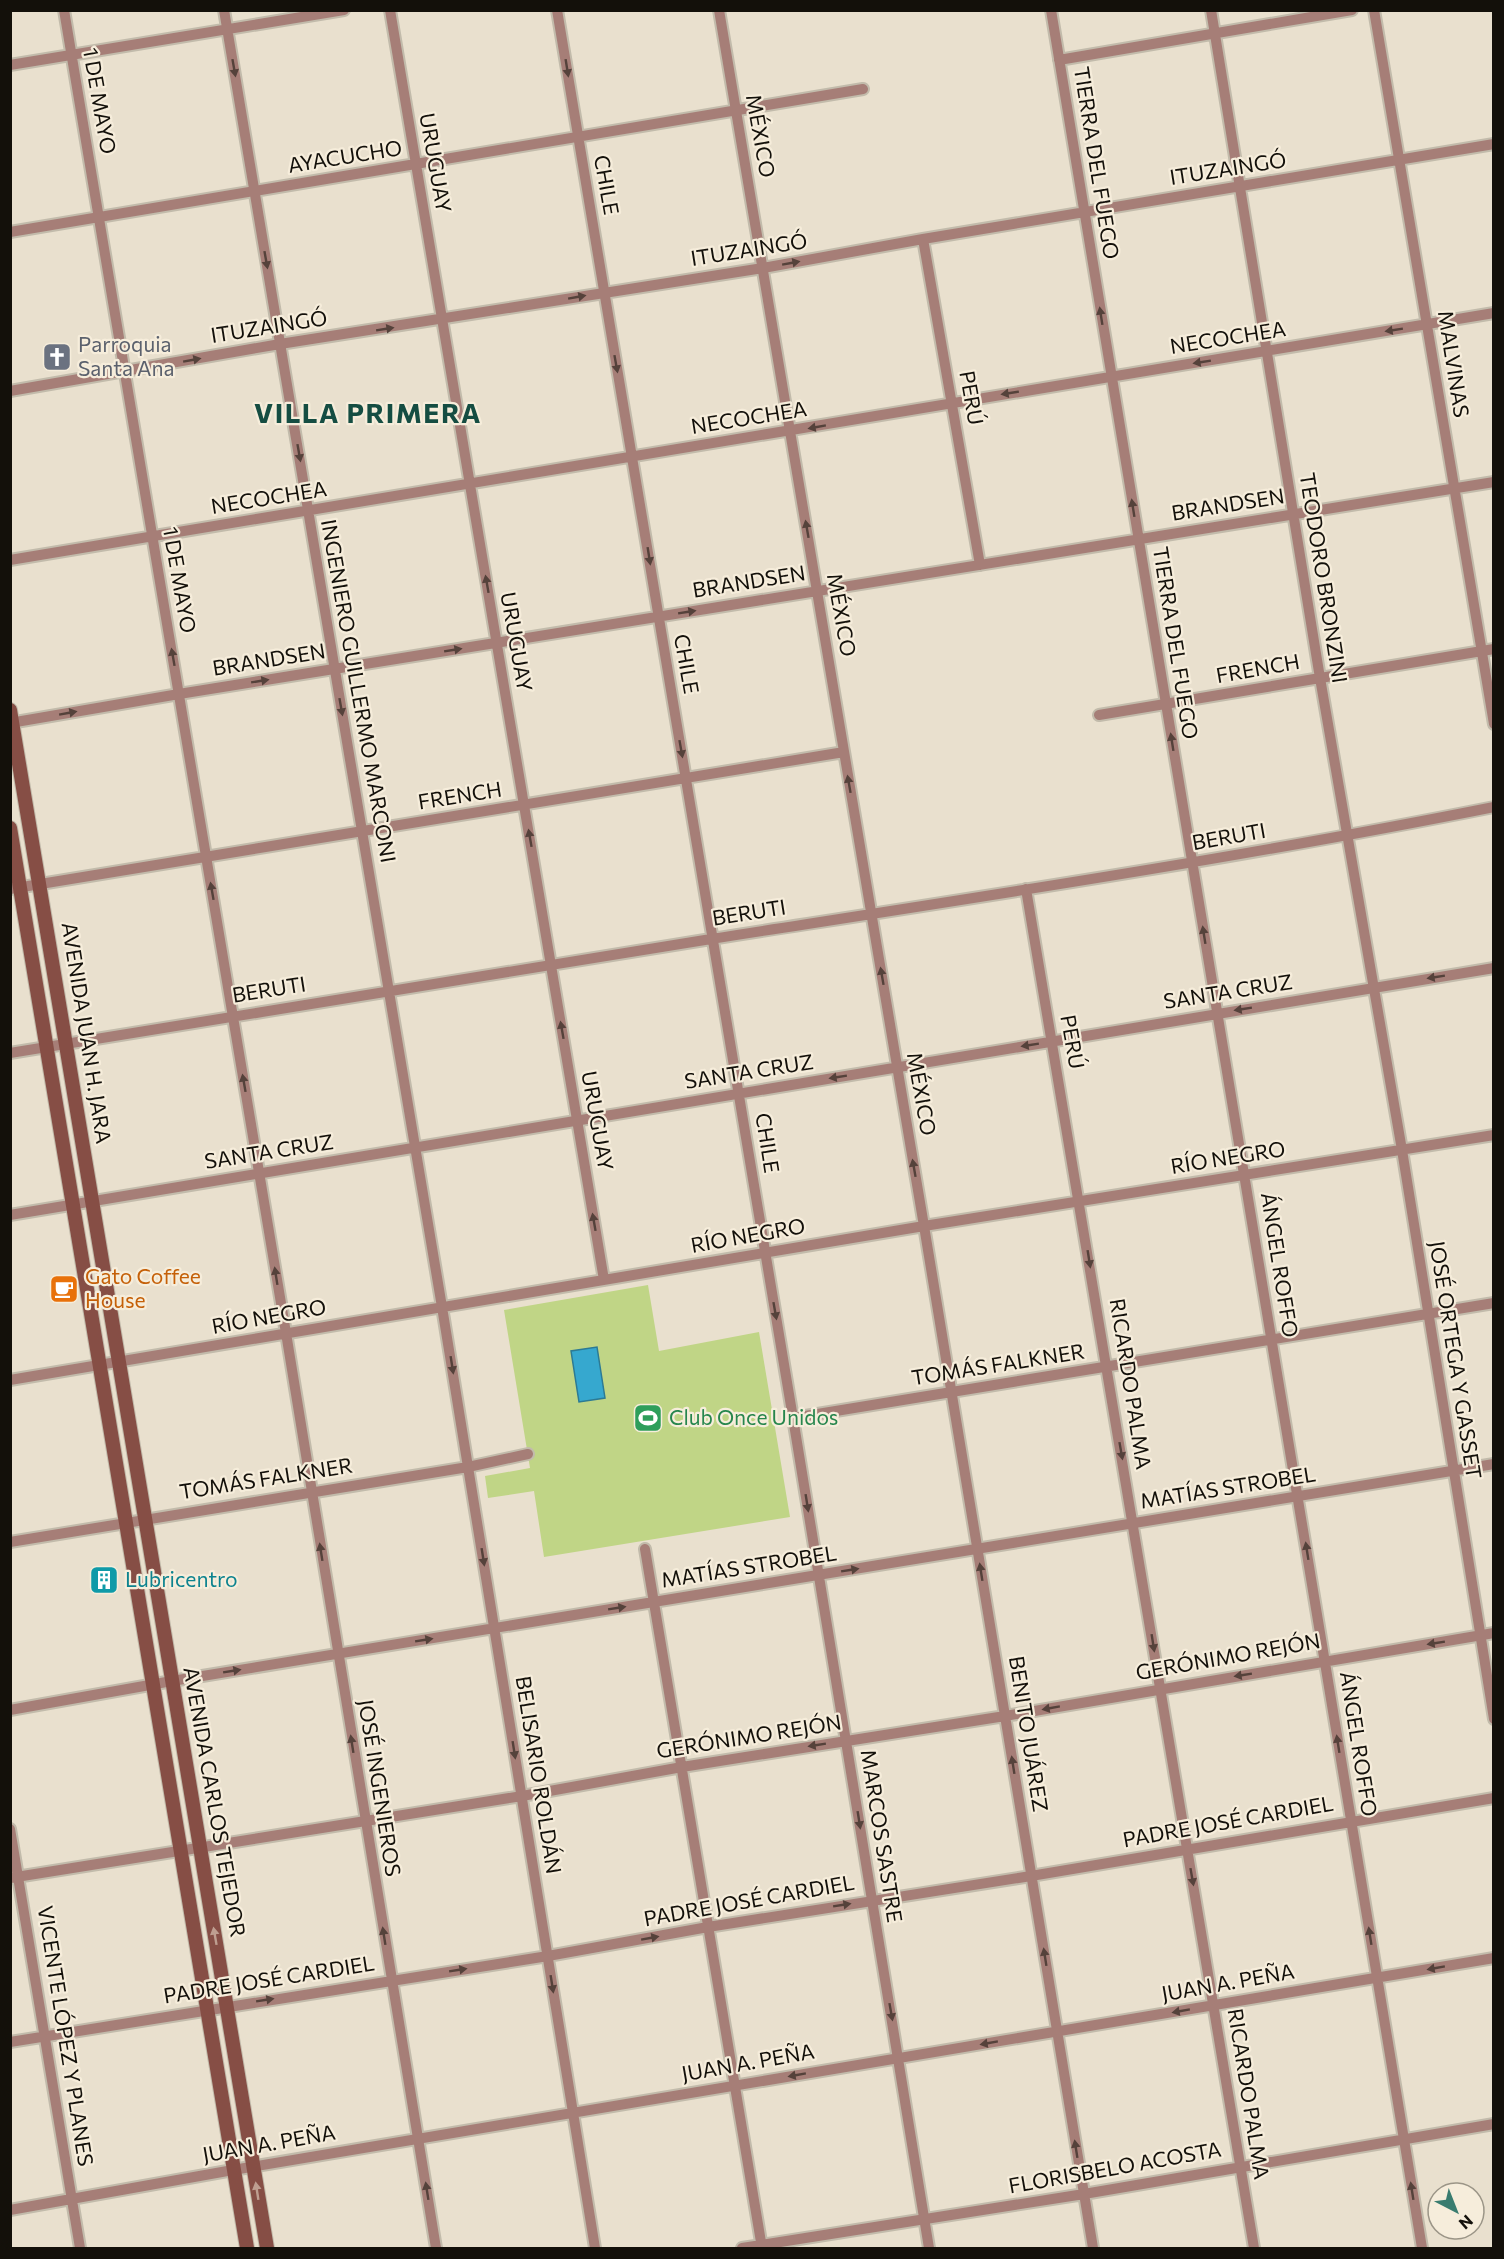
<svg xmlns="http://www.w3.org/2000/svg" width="1504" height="2259" font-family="Commissioner,sans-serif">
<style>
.green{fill:#c0d586}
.water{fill:#36a8cf;stroke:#2c7a94;stroke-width:1.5}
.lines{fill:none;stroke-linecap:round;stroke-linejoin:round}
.minor-casing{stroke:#c2bbab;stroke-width:14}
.secondary-casing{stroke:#c2bbab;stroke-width:16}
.minor{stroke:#a67e77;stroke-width:10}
.secondary{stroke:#864e45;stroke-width:14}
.oneway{fill:#55423b}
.oneway2{fill:#be9e90}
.labels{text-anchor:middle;stroke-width:4.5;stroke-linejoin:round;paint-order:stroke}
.street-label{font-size:21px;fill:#13100a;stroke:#f6eddb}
.worship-label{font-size:21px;fill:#5b616d;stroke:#f6eddb;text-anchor:start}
.food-label{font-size:21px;fill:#c56008;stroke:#f6eddb;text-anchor:start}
.leisure-label{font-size:21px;fill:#27864d;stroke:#f6eddb;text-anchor:start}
.culture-label{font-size:21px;fill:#0d838f;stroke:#f6eddb;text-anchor:start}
.district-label{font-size:27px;font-weight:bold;letter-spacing:1.5px;fill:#154d42;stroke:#f6eddb}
</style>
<rect width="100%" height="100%" fill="#e9e0ce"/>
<path class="green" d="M648 1285 659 1351 759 1332 790 1517 544 1557 534 1491 488 1498 485 1476 530 1468 504 1310Z"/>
<path class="water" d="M597 1347 605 1398 579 1402 571 1351Z"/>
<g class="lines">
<g class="minor-casing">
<path id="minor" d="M64 10 286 1333 436 2248
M224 10 442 1307 595 2248
M390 10 604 1280
M557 10 793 1418 929 2248
M719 10 924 1226 1093 2248
M1051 10 1422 2248
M1211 10 1320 678 1402 1150 1494 1719
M1374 10 1494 724
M1059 60 1352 10
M10 65 344 10
M10 232 863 89
M923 239 980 565
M10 391 280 344 763 268 923 239 1494 144
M10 560 1494 313
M1099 715 1494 649
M10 723 179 694 1494 482
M10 889 844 752
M1026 889 1254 2248
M10 1053C244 1014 478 975 711 939 973 898 1234 859 1494 807
M10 1215 1494 968
M10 1380 924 1226 1494 1135
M793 1418 1494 1303
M10 1542 468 1467 528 1454
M645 1549 762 2248
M10 1710 172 1681 1494 1464
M10 1829 80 2248
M10 1878 522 1796 682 1767 1005 1716 1494 1633
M10 2042 548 1956 708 1927 1031 1876 1494 1798
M10 2210 233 2170 1494 1958
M742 2248 1084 2194 1494 2124"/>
</g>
<g class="secondary-casing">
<path id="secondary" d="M10 710 267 2248
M10 828 247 2248"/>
</g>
<use href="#minor" class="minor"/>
<use href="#secondary" class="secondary"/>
</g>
<defs><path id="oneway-solid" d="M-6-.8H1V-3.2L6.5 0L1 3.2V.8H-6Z" transform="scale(1.5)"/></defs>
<g class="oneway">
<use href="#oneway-solid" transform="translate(234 68) rotate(80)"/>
<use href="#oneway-solid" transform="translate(567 68) rotate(81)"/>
<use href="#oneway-solid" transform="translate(266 260) rotate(80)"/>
<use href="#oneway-solid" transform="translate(791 263) rotate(-10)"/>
<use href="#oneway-solid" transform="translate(577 297) rotate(-10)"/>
<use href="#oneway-solid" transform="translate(1101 316) rotate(-99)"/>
<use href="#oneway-solid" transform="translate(385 329) rotate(-9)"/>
<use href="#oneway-solid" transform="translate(1394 330) rotate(171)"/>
<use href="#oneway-solid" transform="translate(192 360) rotate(-10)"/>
<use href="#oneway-solid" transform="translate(1202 362) rotate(171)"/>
<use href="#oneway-solid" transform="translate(616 364) rotate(80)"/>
<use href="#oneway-solid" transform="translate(1010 393) rotate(171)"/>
<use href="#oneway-solid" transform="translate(817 427) rotate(170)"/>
<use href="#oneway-solid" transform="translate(299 453) rotate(80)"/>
<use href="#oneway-solid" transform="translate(1133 508) rotate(-99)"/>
<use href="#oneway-solid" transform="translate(807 529) rotate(-100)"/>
<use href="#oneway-solid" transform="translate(649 556) rotate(81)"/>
<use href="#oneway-solid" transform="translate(487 584) rotate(-100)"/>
<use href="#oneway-solid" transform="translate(687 612) rotate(-9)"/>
<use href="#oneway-solid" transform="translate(453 650) rotate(-9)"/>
<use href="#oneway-solid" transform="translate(173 657) rotate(-100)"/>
<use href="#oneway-solid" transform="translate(260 681) rotate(-9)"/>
<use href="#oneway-solid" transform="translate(341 707) rotate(80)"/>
<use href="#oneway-solid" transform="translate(68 713) rotate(-10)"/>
<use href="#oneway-solid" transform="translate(1172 742) rotate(-99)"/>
<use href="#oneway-solid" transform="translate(681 749) rotate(80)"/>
<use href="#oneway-solid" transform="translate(849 784) rotate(-100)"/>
<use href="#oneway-solid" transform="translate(530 838) rotate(-100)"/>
<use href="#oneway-solid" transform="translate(212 891) rotate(-100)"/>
<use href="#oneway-solid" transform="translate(1204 935) rotate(-99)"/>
<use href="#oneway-solid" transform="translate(882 976) rotate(-100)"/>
<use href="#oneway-solid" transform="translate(1436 977) rotate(171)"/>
<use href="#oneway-solid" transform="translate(1243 1009) rotate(171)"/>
<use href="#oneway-solid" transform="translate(562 1030) rotate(-100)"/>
<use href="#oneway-solid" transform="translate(1030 1045) rotate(171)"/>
<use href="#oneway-solid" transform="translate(838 1077) rotate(171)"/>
<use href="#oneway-solid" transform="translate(244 1083) rotate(-100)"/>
<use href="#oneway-solid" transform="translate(914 1168) rotate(-100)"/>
<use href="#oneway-solid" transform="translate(594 1222) rotate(-100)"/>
<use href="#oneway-solid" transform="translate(1089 1259) rotate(81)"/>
<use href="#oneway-solid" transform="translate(276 1276) rotate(-99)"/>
<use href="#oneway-solid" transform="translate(775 1311) rotate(80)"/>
<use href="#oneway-solid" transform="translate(452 1365) rotate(81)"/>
<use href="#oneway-solid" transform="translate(1121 1451) rotate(80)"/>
<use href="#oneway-solid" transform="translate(807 1503) rotate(81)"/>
<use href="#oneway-solid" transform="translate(1307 1551) rotate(-99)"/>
<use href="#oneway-solid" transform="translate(321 1552) rotate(-99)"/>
<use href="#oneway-solid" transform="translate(483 1557) rotate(81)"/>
<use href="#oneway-solid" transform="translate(850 1570) rotate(-9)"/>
<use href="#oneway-solid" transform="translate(981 1572) rotate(-99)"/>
<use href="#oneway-solid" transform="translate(617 1608) rotate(-9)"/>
<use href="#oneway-solid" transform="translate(424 1640) rotate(-9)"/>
<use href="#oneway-solid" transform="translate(1153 1643) rotate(81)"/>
<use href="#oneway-solid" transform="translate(1436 1643) rotate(171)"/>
<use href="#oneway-solid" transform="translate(232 1671) rotate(-9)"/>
<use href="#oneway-solid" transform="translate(1243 1675) rotate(171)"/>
<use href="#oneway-solid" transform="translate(1051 1708) rotate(170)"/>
<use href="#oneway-solid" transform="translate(352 1744) rotate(-99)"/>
<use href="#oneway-solid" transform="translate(1338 1744) rotate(-99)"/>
<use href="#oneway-solid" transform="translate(817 1745) rotate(171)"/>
<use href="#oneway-solid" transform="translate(514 1750) rotate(81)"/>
<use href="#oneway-solid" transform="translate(1013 1765) rotate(-99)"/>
<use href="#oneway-solid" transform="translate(859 1820) rotate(81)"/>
<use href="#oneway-solid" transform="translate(1192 1877) rotate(80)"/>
<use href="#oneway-solid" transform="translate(842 1905) rotate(-9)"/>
<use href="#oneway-solid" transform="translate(384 1936) rotate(-99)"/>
<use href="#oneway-solid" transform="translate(1370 1936) rotate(-99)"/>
<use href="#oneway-solid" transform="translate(650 1938) rotate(-10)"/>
<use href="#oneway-solid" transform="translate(1045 1957) rotate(-99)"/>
<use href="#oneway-solid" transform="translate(1436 1968) rotate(170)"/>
<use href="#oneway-solid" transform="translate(458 1970) rotate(-9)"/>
<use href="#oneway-solid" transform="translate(552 1984) rotate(81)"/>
<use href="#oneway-solid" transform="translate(265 2000) rotate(-9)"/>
<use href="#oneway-solid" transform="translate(1181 2011) rotate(170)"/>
<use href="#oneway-solid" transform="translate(891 2012) rotate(80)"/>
<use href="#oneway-solid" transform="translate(989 2043) rotate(170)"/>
<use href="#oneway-solid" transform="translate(797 2075) rotate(170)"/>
<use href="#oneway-solid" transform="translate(1076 2149) rotate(-99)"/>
<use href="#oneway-solid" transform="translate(427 2191) rotate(-99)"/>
<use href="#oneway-solid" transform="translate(1412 2191) rotate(-99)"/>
</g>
<g class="oneway2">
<use href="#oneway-solid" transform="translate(215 1936) rotate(-100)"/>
<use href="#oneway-solid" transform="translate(257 2191) rotate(-99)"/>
</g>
<defs>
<g id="church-square" transform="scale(1.5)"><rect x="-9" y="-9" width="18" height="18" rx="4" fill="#6b7280" stroke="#f6eddb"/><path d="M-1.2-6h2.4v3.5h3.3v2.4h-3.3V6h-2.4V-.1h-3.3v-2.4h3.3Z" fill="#fff"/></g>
<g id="cafe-square" transform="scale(1.5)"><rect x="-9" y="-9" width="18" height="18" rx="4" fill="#e8710a" stroke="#f6eddb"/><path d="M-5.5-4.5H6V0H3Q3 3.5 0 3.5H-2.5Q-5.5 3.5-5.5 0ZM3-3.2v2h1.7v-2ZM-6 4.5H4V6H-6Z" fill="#fff"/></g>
<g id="stadium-square" transform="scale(1.5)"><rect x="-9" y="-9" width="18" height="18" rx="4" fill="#2e9e5b" stroke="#f6eddb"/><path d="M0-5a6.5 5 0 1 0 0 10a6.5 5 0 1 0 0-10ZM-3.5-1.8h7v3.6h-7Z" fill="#fff"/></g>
<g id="building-square" transform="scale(1.5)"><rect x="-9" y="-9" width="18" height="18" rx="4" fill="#0f9aa8" stroke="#f6eddb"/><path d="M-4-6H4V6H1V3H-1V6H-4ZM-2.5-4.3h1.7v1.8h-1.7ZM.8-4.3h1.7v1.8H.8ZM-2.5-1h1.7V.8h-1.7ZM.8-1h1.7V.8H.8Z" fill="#fff"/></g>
</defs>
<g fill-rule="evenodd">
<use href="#church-square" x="57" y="357"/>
<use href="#cafe-square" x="64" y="1289"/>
<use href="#stadium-square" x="648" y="1418"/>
<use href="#building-square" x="104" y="1580"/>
</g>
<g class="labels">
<g class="street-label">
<text transform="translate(99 101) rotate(80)" y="7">1 DE MAYO</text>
<text transform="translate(760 136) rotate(80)" y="7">MÉXICO</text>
<text transform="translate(345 157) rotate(-9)" y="7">AYACUCHO</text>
<text transform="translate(435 163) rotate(80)" y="7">URUGUAY</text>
<text transform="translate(1096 163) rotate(81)" y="7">TIERRA DEL FUEGO</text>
<text transform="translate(1228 169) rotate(-9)" y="7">ITUZAINGÓ</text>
<text transform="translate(606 185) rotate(80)" y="7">CHILE</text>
<text transform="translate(749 250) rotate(-9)" y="7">ITUZAINGÓ</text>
<text transform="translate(269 327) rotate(-9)" y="7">ITUZAINGÓ</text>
<text transform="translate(1228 338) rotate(-9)" y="7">NECOCHEA</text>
<text transform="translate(1453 364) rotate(81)" y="7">MALVINAS</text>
<text transform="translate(971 398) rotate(80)" y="7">PERÚ</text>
<text transform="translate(749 418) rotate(-9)" y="7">NECOCHEA</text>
<text transform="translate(269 498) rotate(-9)" y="7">NECOCHEA</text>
<text transform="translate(1228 505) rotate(-9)" y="7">BRANDSEN</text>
<text transform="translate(1323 578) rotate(81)" y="7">TEODORO BRONZINI</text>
<text transform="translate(179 580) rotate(80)" y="7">1 DE MAYO</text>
<text transform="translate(749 582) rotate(-9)" y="7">BRANDSEN</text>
<text transform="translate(841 615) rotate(80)" y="7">MÉXICO</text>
<text transform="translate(516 642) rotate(80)" y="7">URUGUAY</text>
<text transform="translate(1175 643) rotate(81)" y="7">TIERRA DEL FUEGO</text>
<text transform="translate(269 660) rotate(-9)" y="7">BRANDSEN</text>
<text transform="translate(686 664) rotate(80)" y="7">CHILE</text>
<text transform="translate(1258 669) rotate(-10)" y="7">FRENCH</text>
<text transform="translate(358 691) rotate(80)" y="7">INGENIERO GUILLERMO MARCONI</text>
<text transform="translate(460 796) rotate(-9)" y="7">FRENCH</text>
<text transform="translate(1229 837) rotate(-10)" y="7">BERUTI</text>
<text transform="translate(749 913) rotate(-9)" y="7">BERUTI</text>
<text transform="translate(269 990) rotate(-9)" y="7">BERUTI</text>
<text transform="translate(1228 992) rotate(-9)" y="7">SANTA CRUZ</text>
<text transform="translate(86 1033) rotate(81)" y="7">AVENIDA JUAN H. JARA</text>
<text transform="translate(1072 1042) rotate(80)" y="7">PERÚ</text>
<text transform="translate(749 1072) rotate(-9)" y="7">SANTA CRUZ</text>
<text transform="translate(921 1094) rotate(80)" y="7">MÉXICO</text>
<text transform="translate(597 1121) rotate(80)" y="7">URUGUAY</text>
<text transform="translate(767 1143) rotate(81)" y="7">CHILE</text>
<text transform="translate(269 1152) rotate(-9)" y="7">SANTA CRUZ</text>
<text transform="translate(1228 1158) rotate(-9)" y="7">RÍO NEGRO</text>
<text transform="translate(748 1236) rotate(-10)" y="7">RÍO NEGRO</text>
<text transform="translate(1279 1265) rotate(81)" y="7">ÁNGEL ROFFO</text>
<text transform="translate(269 1317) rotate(-10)" y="7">RÍO NEGRO</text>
<text transform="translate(1455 1360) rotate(81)" y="7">JOSÉ ORTEGA Y GASSET</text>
<text transform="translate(998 1365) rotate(-9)" y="7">TOMÁS FALKNER</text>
<text transform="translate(1130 1384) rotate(81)" y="7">RICARDO PALMA</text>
<text transform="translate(266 1479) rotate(-9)" y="7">TOMÁS FALKNER</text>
<text transform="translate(1228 1488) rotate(-9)" y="7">MATÍAS STROBEL</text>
<text transform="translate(749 1567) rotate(-9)" y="7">MATÍAS STROBEL</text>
<text transform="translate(1228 1657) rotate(-10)" y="7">GERÓNIMO REJÓN</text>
<text transform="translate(1028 1734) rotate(81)" y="7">BENITO JUÁREZ</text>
<text transform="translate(749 1737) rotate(-9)" y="7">GERÓNIMO REJÓN</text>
<text transform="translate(1358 1744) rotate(81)" y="7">ÁNGEL ROFFO</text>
<text transform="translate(538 1775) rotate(81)" y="7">BELISARIO ROLDÁN</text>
<text transform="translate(379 1788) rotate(81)" y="7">JOSÉ INGENIEROS</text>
<text transform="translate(214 1802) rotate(80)" y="7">AVENIDA CARLOS TEJEDOR</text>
<text transform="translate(1228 1822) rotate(-10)" y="7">PADRE JOSÉ CARDIEL</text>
<text transform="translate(881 1836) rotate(81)" y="7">MARCOS SASTRE</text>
<text transform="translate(749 1901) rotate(-10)" y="7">PADRE JOSÉ CARDIEL</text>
<text transform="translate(269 1980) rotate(-9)" y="7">PADRE JOSÉ CARDIEL</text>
<text transform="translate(1228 1983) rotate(-10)" y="7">JUAN A. PEÑA</text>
<text transform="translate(65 2036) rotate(81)" y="7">VICENTE LÓPEZ Y PLANES</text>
<text transform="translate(748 2063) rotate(-10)" y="7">JUAN A. PEÑA</text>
<text transform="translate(1248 2094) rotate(81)" y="7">RICARDO PALMA</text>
<text transform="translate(269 2144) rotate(-10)" y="7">JUAN A. PEÑA</text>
<text transform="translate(1115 2168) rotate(-10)" y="7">FLORISBELO ACOSTA</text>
</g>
<g class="worship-label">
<text x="78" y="352">Parroquia<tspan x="78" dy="24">Santa Ana</tspan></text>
</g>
<g class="food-label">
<text x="85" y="1284">Gato Coffee<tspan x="85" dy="24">House</tspan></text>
</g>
<g class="leisure-label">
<text x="669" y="1425">Club Once Unidos</text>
</g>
<g class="culture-label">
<text x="125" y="1587">Lubricentro</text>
</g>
<g class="district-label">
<text x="368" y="423">VILLA PRIMERA</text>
</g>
</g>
<rect width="1504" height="2259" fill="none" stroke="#13100a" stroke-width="24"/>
<g transform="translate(1456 2211) rotate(138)"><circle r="28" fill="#f6eddb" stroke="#9b9587" stroke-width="1.5"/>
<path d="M0-4.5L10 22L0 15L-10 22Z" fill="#397c6f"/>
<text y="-9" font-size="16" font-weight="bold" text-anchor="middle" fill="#13100a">N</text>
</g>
</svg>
